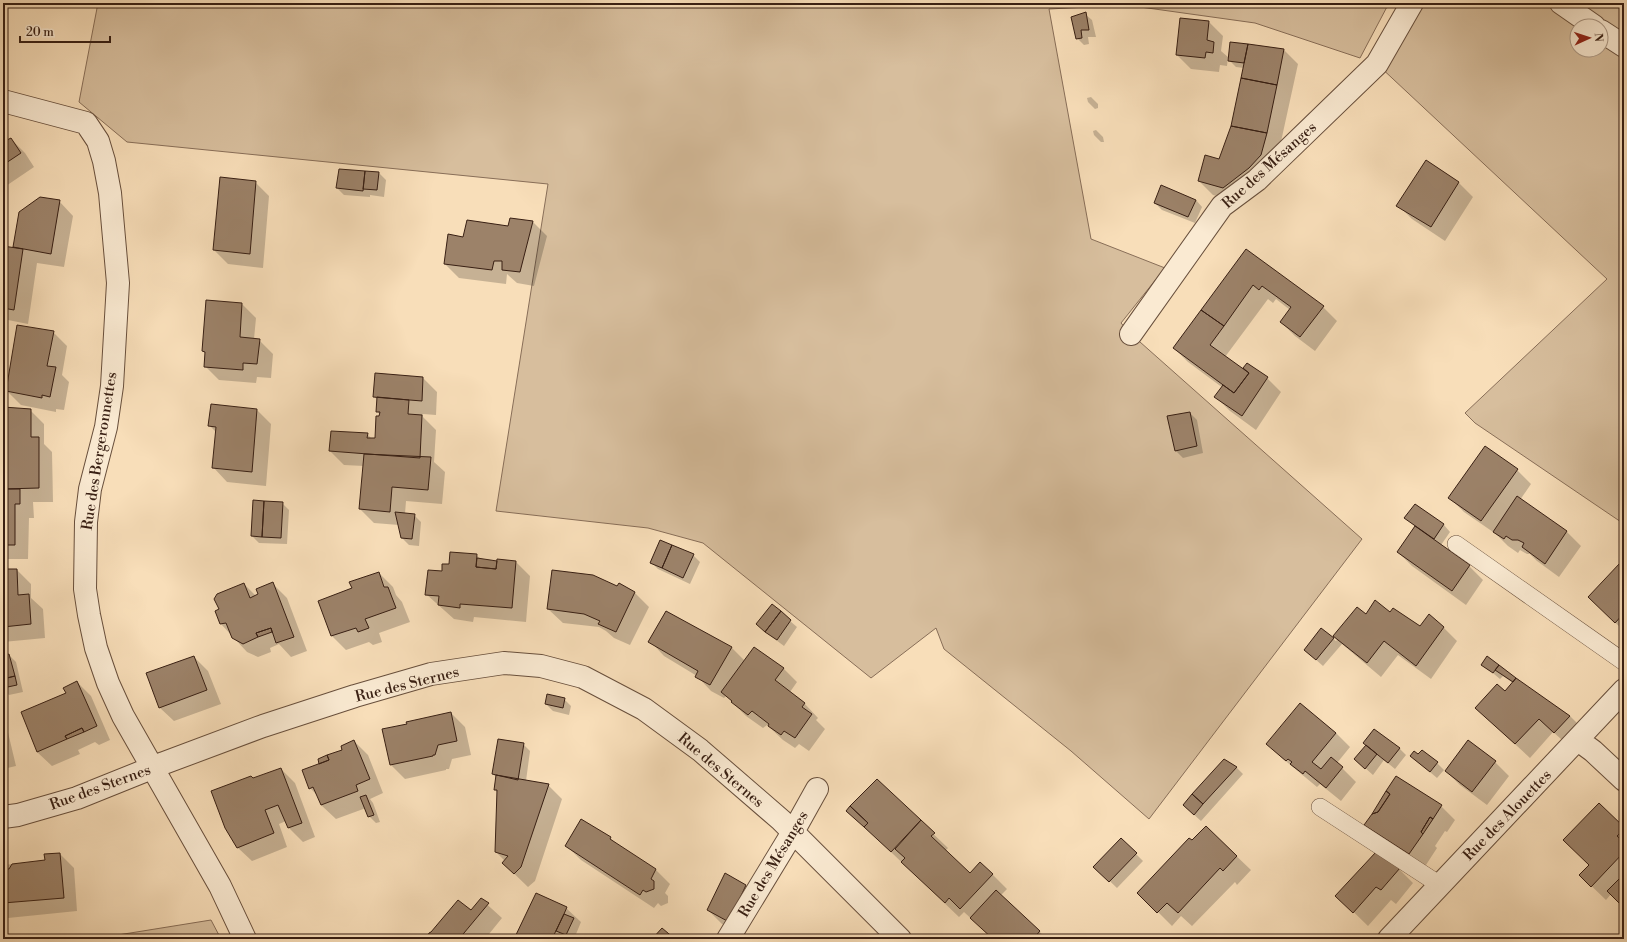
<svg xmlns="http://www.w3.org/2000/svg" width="1627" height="942" font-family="'Libre Bodoni',serif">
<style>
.green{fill:#d7be9d;stroke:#886e58;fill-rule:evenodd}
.shadow{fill:#0003}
.building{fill:#9c8269;stroke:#381f13}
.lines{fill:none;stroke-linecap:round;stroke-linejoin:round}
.service-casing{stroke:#684f3c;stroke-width:18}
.minor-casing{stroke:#684f3c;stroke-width:24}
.service{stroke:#faead2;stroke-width:17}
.minor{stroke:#faead2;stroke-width:22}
.labels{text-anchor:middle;stroke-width:3;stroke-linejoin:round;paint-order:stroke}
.street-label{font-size:15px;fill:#381f13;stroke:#faead2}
</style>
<rect width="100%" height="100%" fill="#f8deb9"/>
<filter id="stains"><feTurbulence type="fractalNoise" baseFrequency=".005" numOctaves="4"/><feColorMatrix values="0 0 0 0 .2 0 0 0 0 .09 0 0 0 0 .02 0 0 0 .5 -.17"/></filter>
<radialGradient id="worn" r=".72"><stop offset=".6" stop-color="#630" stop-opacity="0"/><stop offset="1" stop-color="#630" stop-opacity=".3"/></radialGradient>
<path class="green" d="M98 3H1389L1360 58 1255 23 1126 5 1049 9 1091 239 1165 268 1121 323 1131 334 1362 539 1149 819 1071 751 944 649 936 628 871 678 703 543 648 528 496 511 548 184 127 142 79 102Z
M1412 3H1624V524L1475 423 1465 413 1607 279 1377 64ZM1577 26H1601V50H1577Z
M211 920 221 939H93Z"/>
<path class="shadow" d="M1085 14 1092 20 1096 37H1088L1089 44 1084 45 1077 38Z
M1209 22 1223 36 1221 51 1228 57 1227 66 1220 65 1219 72 1191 69 1177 55Z
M1231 44 1283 49 1298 64 1275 169 1238 202 1213 195 1199 181 1220 160 1232 127 1244 68 1236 67 1229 60Z
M1091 97 1098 104V108L1095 109 1088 102 1087 98Z
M1096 130 1103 137 1104 142H1101L1094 135 1093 131Z
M3 134 9 140 11 139 25 153 34 167 3 188Z
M1426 162 1459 183 1473 197 1445 241 1412 219 1398 205Z
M379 173 386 180 384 197 370 195V197L344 195 337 188Z
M220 178 255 182 269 196 263 268 228 264 214 250Z
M1196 200 1202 207 1195 223 1162 210 1155 203Z
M59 201 73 216 64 267 37 263 28 324 3 319V247L13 248 20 213Z
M533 222 547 236 534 286 517 283 507 274 506 284 459 278 445 264 464 238Z
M1246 250 1323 307 1337 321 1315 351 1295 336 1281 322 1290 310 1276 299 1273 303 1268 299 1225 357 1243 370 1247 364 1267 378 1281 392 1256 430 1230 411 1216 397 1223 388 1188 362 1174 348Z
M242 304 256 318 254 339 259 340 273 354 271 378 257 377 256 383 219 380 205 366 206 354 203 351Z
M53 332 67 346 62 375 69 382 64 410 56 409V412L21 405 7 391Z
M376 374 423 378 437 392 436 415 423 414V417L436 430 434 462 445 472 442 504 406 501 405 514 414 515 421 522 419 546 409 545 402 538 399 525 374 523 360 509 364 466 344 465 330 451 367 434 372 439H375L380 415 377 411 378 401 374 396Z
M3 408 30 410 44 424V444L52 452 53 502H33L34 518H29L28 559H3Z
M257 410 271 424 266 486 227 482 213 467 216 432 210 426Z
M1190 413 1197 420 1203 453 1183 458 1176 451 1169 417Z
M1517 470 1531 484 1520 500 1567 532 1581 546 1559 577 1537 561 1530 554H1527L1520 550 1518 553 1508 546 1496 534 1464 512 1450 498Z
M282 503 289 510 287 544 259 543 252 536Z
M1415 505 1444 525 1450 532 1441 545 1469 566 1483 580 1466 605 1412 566 1398 552 1416 527 1406 518Z
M476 555 482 560 498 563 516 562 530 576 526 622 474 617 473 622 454 619 426 594 443 572 450 565Z
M693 555 700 562 690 584 658 569 651 562Z
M1624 569V631L1603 611Z
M3 570H17L31 584V598L43 609 45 638 3 642Z
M379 573 393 587 396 595 402 602 410 622 379 633 382 642 373 645 369 642 346 650 332 636 320 601 353 589Z
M244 584 256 596 273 584 287 598 307 651 291 657 279 644 270 648 271 652 258 657 247 652 233 637 221 624 220 610Z
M617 587 635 593 649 607 630 645 614 638 606 631 599 627 563 623 548 609Z
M667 612 732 648 745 661 783 668 797 682 790 692 804 703 818 718 816 720 825 729 809 751 799 744 795 748 783 740 767 725 763 728 746 716 726 696 724 698 711 691 697 676 664 656 650 641Z
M1390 614 1420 628 1443 627 1457 641 1431 679 1398 655 1381 677 1342 644 1323 666 1305 650 1321 629 1336 641 1337 640 1334 636 1366 616Z
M790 621 797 627 784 646 764 631Z
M9 655 16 662 23 692 9 695 3 689V657Z
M194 657 208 671 221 704 174 721 159 707Z
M1482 664 1516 679 1570 716 1584 730 1569 746 1553 732 1530 758 1491 722 1505 693 1513 683 1503 676 1500 679Z
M77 682 91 696 110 740 99 745 95 742 78 750 80 754 52 766 37 752 67 693Z
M564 699 571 706 569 715 553 711 546 704Z
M451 713 465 727 471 755 452 759 449 769H446V770L405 779 391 765 408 724Z
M3 721 6 724 16 766 3 769Z
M1336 733 1350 747 1337 763 1356 782 1341 801 1320 784 1317 787 1282 758 1268 744Z
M354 741 368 755 383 793 370 799 373 803 380 822 376 823 369 816 366 808 336 819 321 805 318 796 310 788 321 764 343 750Z
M523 744 530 751 526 781 548 785 562 799 535 881 528 887 503 863 505 861 496 852 498 793 495 790 497 778 493 774Z
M1399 748 1406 755 1395 769 1384 760 1373 775 1355 759Z
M1411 756 1437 763 1444 770 1437 778Z
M1224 760 1237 768 1243 774 1201 821 1191 812Z
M1495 762 1509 776 1487 805 1460 785 1446 771Z
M281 769 295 783 315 837 303 842 289 828 286 821 279 824 287 847 252 861 237 847 253 779Z
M877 780 948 848 945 851 970 874 980 864 993 875 1007 889 1001 895 1047 939H986L989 935 964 912 959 917 848 811Z
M1441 806 1455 820 1447 832 1445 831 1435 846 1437 848 1424 868 1380 839 1365 825Z
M1206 827 1251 870 1237 885 1235 882 1192 926 1181 916 1172 926 1139 893Z
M1624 828V907L1611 894 1606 900 1580 875Z
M610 838 619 846 656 870 670 884 665 893 668 896V903L661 906 658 903 654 908 581 860 567 846Z
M1121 839 1143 861 1117 888 1095 867Z
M60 854 74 868 77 911 8 918 3 913V865L46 861Z
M1399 869 1413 883 1396 904 1391 900 1368 926 1337 896Z
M726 875 746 886 760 900 743 936 722 924 708 910Z
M481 899 502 918 485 939H427L472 911Z
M566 908 581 922 574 939H515Z
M1184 936 1187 939H1181Z"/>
<path class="building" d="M1086 12 1089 30H1081L1082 38 1076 39 1071 17Z
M1180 18 1209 21 1207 40 1214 42 1213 53 1206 52 1205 58 1176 55Z
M1230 42 1248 44 1244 63 1228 61Z
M1248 44 1284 49 1277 85 1241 78Z
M1241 78 1277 85 1267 133 1231 126Z
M1231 126 1267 133 1261 155 1249 168 1223 188 1198 181 1205 155 1219 159Z
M3 135 7 140 11 138 21 153 3 165Z
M1426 160 1459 182 1431 227 1396 206Z
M339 169 365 171 363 191 336 188Z
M365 171 379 172 377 190 363 189Z
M220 177 256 181 250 254 213 250Z
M1161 185 1196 200 1188 217 1154 203Z
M40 197 60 200 51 254 13 247 19 212Z
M510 218 533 221 520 272 502 270V261H494L492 270 444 264 448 234 463 237 467 220 508 226Z
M3 246 23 249 14 310 3 308Z
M1246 249 1324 306 1300 337 1280 322 1291 307 1262 286 1259 290 1253 285 1224 326 1201 310Z
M206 300 242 303 240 337 260 339 257 364 243 363V370L204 367 205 352 202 351Z
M1201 310 1224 326 1210 345 1249 373 1234 393 1173 348Z
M17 325 54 331 47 366 56 367 50 397 42 395V398L6 391Z
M1247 363 1268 377 1242 416 1214 397 1223 385 1234 393 1249 373 1243 368Z
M375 373 423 377 422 401 373 397Z
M377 397 409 400 408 414 422 415 420 458 329 451 331 431 368 433 367 438H375L376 416H379L380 412H376Z
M211 404 257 409 252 472 212 468 216 427 208 426Z
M3 407 31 409V437H39V488L3 489Z
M1190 412 1197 446 1175 451 1167 416Z
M1485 446 1518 469 1481 521 1448 498Z
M364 454 431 457 428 490 392 487 390 512 359 509Z
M3 489H20V504H15V545H3Z
M1517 496 1567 531 1545 564 1522 547 1524 543 1518 540H1512L1506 536 1504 539 1493 532Z
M253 500 264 501 262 537 251 536Z
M264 501 283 502 281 538 262 537Z
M1415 504 1444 524 1434 539 1404 518Z
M395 512 415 514 412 539 401 538Z
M1415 526 1470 565 1452 591 1397 552Z
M660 540 672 545 662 568 650 563Z
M672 545 694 554 683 578 662 568Z
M450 552 477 554 476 567 496 569 497 559 516 561 512 608 460 604V608L438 605 439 596 425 595 428 570 442 571V564H449Z
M477 558 497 561 496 569 476 567Z
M1620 563 1624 568V613L1615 623 1588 597Z
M3 569H17L18 595 29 594 31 624 3 627Z
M552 570 593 575 617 586 619 583 635 592 616 632 598 624 600 621 584 614 547 609Z
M379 572 384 587H388L396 608 365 619 369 628 358 632 356 628 331 636 318 601 352 588 349 582Z
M273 582 294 637 276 643 271 628 256 633 258 637 243 644 232 638 226 623 220 624 215 611 219 609 214 599 217 594 244 583 250 598 258 594 256 589Z
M1375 600 1390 612 1393 608 1420 626 1429 614 1444 627 1416 666 1384 641 1367 663 1333 636 1357 607 1366 614Z
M772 604 781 611 765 632 756 624Z
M666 611 732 647 710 685 695 677 698 671 648 642Z
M781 611 791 620 777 640 765 632Z
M271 628 272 632 258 637 256 633Z
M1321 628 1334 638 1316 660 1304 650Z
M754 647 784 668 775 680 805 703 802 707 812 714 795 738 784 731 781 735 768 726 769 724 752 711 748 715 731 702 732 701 721 692Z
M9 654 15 676 3 679V656Z
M194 656 207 690 159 708 146 673Z
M1487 656 1499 665 1493 673 1481 665Z
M1499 665 1516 678 1513 682 1495 670Z
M15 676 17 685 3 688V679Z
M1516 678 1570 716 1554 733 1539 719 1515 744 1475 708 1497 684 1505 691Z
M77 681 97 726 84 732 82 728 65 736 67 739 37 752 21 712 66 693 63 688Z
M547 694 565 698 563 708 545 704Z
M1300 703 1336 733 1312 762 1321 769 1331 757 1343 767 1326 788 1305 771 1303 774 1290 764 1292 762 1288 759 1286 761 1266 744Z
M451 712 457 741 438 745 435 755H433V756L390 765 382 729 407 724 406 722Z
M82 728 84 732 67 739 65 736Z
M1374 729 1400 748 1388 763 1363 743Z
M498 739 524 743 518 780 492 774Z
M354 740 370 779 356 785 358 791 321 805 313 787 309 789 302 770 329 760 327 755 342 750 341 746Z
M1468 740 1496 761 1472 792 1445 771Z
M1366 745 1377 754 1365 769 1354 759Z
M1422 750 1438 762 1430 772 1410 756 1414 751 1418 754Z
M327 755 329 760 319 764 318 759Z
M1224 759 1237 767 1203 804 1192 794Z
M281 768 302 823 288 828 278 805 265 810 274 833 237 848 225 828 211 791 251 776 253 778Z
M496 775 549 784 521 867 514 874 502 863 508 856 495 852 497 790H494Z
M1396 776 1442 805 1433 819 1430 817 1421 832 1423 834 1409 854 1364 825 1372 814 1378 812 1390 794 1386 791Z
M877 779 921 820 891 852 864 827 868 823 850 806Z
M1386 791 1390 794 1378 812 1372 814Z
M1192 794 1203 804 1194 815 1183 805Z
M366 795 374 815 368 817 360 797Z
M1599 803 1624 827V830L1617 836 1624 842V852L1591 887 1579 875 1589 865 1563 840Z
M850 806 868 823 864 827 846 811Z
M1430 817 1433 819 1423 834 1421 832Z
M581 819 611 837 610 839 656 869 651 879 654 881V889L646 892 643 890 640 895 565 846Z
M921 820 935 833 931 836 970 873 980 862 993 874 960 909 949 898 945 903 901 862 905 858 895 849Z
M1206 826 1237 856 1223 871 1220 868 1178 913 1167 903 1157 913 1137 893 1189 838 1192 840Z
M1121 838 1137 853 1109 882 1093 867Z
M1376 852 1400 868 1381 890 1376 887 1353 913 1335 896Z
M60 853 64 898 3 903V864H5V869H9L12 864 45 860 44 854Z
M725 873 746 885 729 922 707 910Z
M1624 874V908L1607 891Z
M996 890 1040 931 1033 939H993L970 918Z
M536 893 567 907 564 914 552 939H514Z
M481 898 489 903 459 939H426L429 933 431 932 458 900 471 910Z
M564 914 574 918 566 935 556 931Z
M662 928 675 939H652Z"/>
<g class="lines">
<g class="service-casing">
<path id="service" d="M1456 544 1624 662
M1320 807 1440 885"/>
</g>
<g class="minor-casing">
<path id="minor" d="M1561 3 1594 26
M1601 31 1624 46
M3 101 86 123 98 141 104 161 110 193 118 283 112 386 106 427 90 489 86 522 85 589 89 615 96 648 108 683 123 716 220 886 245 939
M1131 334 1222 206 1257 180 1377 64 1412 3
M1578 740 1593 751 1624 780
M3 817 18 815 77 798 164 763 263 726 355 696 431 674 504 663 541 666 583 677 644 709 700 750 781 820 900 939
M728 939 793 832 817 789
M1389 939 1624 690"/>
</g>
<use href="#service" class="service"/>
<use href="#minor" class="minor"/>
</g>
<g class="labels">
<g class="street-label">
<text transform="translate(1269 165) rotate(-42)" y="5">Rue des Mésanges</text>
<text transform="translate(99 451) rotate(-81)" y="5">Rue des Bergeronnettes</text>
<text transform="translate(407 684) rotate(-14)" y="5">Rue des Sternes</text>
<text transform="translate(721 770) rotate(40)" y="5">Rue des Sternes</text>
<text transform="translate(100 787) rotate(-20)" y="5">Rue des Sternes</text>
<text transform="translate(1507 815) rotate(-46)" y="5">Rue des Alouettes</text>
<text transform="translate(773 864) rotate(-59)" y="5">Rue des Mésanges</text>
</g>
</g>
<rect width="1627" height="942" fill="none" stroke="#f8deb9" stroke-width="16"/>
<rect x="4" y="4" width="1619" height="934" fill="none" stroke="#381f13" stroke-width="2"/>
<rect x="8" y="8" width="1611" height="926" fill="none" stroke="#381f13"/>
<g transform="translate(1589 38) rotate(87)"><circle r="19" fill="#faead2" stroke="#ac9986"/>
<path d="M0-3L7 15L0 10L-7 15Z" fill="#8f2418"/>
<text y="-6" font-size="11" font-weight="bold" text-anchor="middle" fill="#381f13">N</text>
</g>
<path d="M20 36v6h90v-6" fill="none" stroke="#381f13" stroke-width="2"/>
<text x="26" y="36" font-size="12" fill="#381f13" stroke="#faead2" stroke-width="3" paint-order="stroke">20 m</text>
<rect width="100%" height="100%" filter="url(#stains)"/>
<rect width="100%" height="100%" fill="url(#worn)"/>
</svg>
